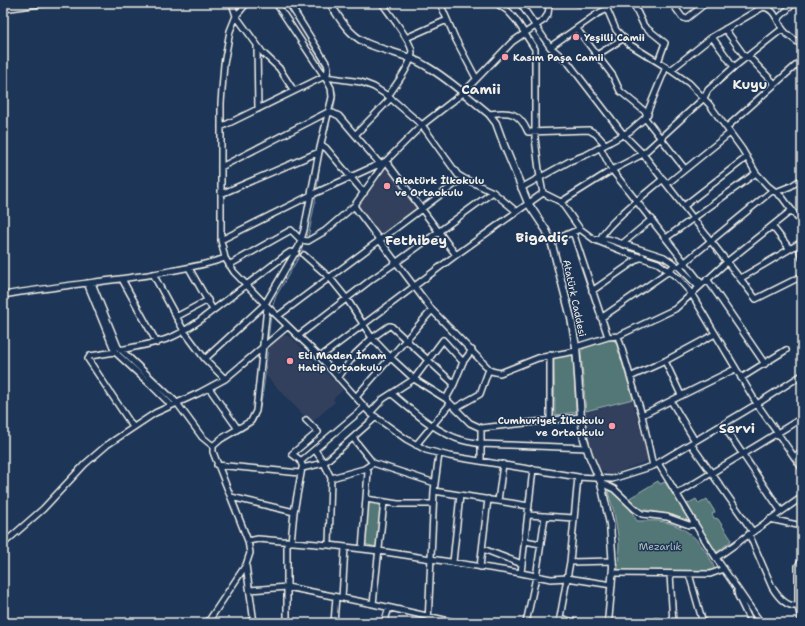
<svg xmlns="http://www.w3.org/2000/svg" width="805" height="626" font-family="'Shantell Sans',sans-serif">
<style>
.built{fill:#31415d}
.green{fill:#537676;stroke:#a4b4af}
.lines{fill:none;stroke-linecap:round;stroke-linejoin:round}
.stream{stroke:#8aa2b1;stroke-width:1}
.minor-casing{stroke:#f4f1e8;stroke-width:8}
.major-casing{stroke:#f4f1e8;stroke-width:9}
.minor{stroke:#1d3557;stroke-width:5}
.major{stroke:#1d3557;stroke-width:6}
.poi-dot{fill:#ff9aa2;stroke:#1d3557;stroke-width:1.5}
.labels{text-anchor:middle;stroke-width:3;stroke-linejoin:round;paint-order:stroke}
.poi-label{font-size:10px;font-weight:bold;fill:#f4f1e8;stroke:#1d3557;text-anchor:start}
.street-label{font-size:10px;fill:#f4f1e8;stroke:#1d3557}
.park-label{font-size:10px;fill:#b4c0ba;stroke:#1d3557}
.district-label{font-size:14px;font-weight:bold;fill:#f4f1e8;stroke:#1d3557}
</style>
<rect width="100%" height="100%" fill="#1d3557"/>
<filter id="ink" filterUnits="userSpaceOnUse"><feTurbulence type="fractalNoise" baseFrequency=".025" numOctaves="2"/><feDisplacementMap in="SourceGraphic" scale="8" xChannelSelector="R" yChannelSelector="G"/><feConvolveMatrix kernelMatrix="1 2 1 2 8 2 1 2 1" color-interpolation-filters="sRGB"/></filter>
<g filter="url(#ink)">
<path class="built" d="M385 167H388L416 206 415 210 380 235 359 206Z
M283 336H287L292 338 343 390 333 399 335 402 311 423 265 375 267 348Z
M632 400 649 460 614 474 609 475 596 466 589 452 583 421 584 413Z"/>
<path class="green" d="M612 339 616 342 633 399 586 411 581 352 584 348Z
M570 354 573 355 576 412 555 415 554 358Z
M658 481 660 484 665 482 689 518 685 520 673 515 641 509 628 499Z
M612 490 630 509 637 521C646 521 656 520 665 522 689 527 707 547 715 570L709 572 618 571 619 542 614 512 608 492Z
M696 499 699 504 707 499 715 512 712 514 714 518 718 519 731 539 730 542 717 552H715L687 504Z
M368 501 382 503 377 547 364 544Z"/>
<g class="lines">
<path class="stream" d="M286 3 326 70
M331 80 336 94 334 108
M317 191 320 158
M308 238 316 197
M272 308 276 296 303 250
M268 340 271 315
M220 463 216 451V447C227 438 243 432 253 424 263 415 266 361 268 345
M222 468 233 494
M236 502 251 539
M249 566 253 553 252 543
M210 623 245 573"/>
<g class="minor-casing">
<path id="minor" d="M232 3 236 16 263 53 279 68 294 91
M247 3 236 16 230 31 224 64 221 103V240L225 258 234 272 265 304 320 357 370 413 406 439 426 450 449 456 578 477 612 479 653 466 757 404 802 375
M276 3 325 77 361 82 374 87 388 96 422 125 458 175 463 178 493 192 516 211
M382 3C388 12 413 43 412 53 412 64 395 86 388 96
M440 3 455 38 476 78
M520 3 550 47 567 61 624 135 643 154 756 299 802 276
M578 3H587
M672 3 682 17 686 19 706 3
M3 9 47 3
M607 9 616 30 629 44 658 62
M778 19 794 3
M577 29 613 76 620 91 648 114
M725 29 746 58
M712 37 734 67
M406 38 447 20
M257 46 258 109
M550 47 597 14 607 9 608 3
M597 55 624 38
M748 56 775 84
M666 67 689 83 709 104 742 149 756 173 768 186 782 197 802 224
M672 69 712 37 763 7C774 8 777 20 782 28 785 34 794 39 799 43
M489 114C510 111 519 112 528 132L589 130 596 134 605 144
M645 118 685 169
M221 127 327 75 328 68 327 64 289 3
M727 127 802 60
M356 134 391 98
M321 145 326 148 364 193
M600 147 612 170 701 283
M221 167 328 112 333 113 339 116 380 164
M667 184 730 133
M521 188 570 161 588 154 630 131 645 118 666 67 658 62 665 43 644 26 633 3
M776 192 791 186 802 179
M543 193 561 202 580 229
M221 194 319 152
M561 202 612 170 643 154 704 98 708 90 734 67 782 29
M354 206 432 310 491 371 500 373 538 358 576 351
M684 206 747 157
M772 226 790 249
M573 232 608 337
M601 238C605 225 650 190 663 179
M666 238 756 173
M221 240 311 195 386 161 456 255
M595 240 599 239H608L664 257 679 267 698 286
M802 240C798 245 800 252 802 258
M551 241 580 229 595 240 630 254 658 263 678 278 691 293 757 404 802 468
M622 244 652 219
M304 255 330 278 347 299 372 338 391 358 414 379 443 340 463 362
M229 265 291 230 301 240 308 241 325 231 354 206 386 161 422 125 463 93 512 42 544 20 548 14 549 7 547 3
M679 267 773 190
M189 268 213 310
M153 274 184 331 205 359 225 379
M741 278 800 243
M122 279 157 343
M707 279 765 364
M87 283 115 352
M92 283 118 347 177 403 202 437 213 446
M592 291 642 256
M3 295C51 287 100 282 148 275 174 270 200 267 225 258
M278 316 463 178
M176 317 208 300
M601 318 669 271 675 264
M298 336 372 279 397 262 493 192
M618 336 642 415 653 466
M576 347 608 337 618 336 675 309 728 261 792 210
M120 350C138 346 156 344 172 337 182 333 190 327 199 321L287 254 290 252 296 253
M472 350 463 362 454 384 446 399 470 423 481 428 581 417
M550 355V421
M320 357 456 255 543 193 540 178 535 138V49L516 20 508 11 496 3
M205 359 265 304 299 246 304 230 319 152 332 97 331 88 325 77
M665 361 681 395
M630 377 665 361 715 334
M338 378 355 354 372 338 389 326H391L454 384
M741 378 786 350
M209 388 238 429
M392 394C410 409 429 426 451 436 460 441 471 442 481 444L587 448
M356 397 432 310
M671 401 695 441
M455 408 480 394 489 369
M370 413 383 399 414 379 446 399
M642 415 735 369
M723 425 781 511
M133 427 88 359 90 356 115 352 151 385 171 405
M481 428V460
M353 438 373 463 435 483
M691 444 753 532
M416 445 450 404
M315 450 324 463 331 478 364 469 373 463
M794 457 802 452
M301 461 365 407
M658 463 695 524
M217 465 300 473
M302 465 300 460 292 454 318 432 306 420
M601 483 614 489 635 509 642 514 667 517 689 525 695 524 716 558 761 623
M434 491 529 506
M677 494 802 418
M231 497 294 512
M366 499 398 504H433
M498 501 503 464
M528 515 574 518
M770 519 802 526
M749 534 772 587C778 597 788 610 802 605
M248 541 258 539 329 545 379 551 521 573 551 579 567 578 612 585
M525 541 541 544
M291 542 294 512 302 468 324 463 376 417
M3 544 43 509 85 464 107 445 155 413 199 393 225 379 288 326
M329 545 331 478
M362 549 368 472 367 468
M483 549 522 564
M716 558 802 497
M453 562 460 495
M570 562 613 561
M246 565 254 623
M480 567 488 499
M521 573 533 469
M613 573 710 574 724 569
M670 574 673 623
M689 574 703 623
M250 590 287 587 373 604 458 623
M737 591 738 596 751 623
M342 598 345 547
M373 604 384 502
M560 618 577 623
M206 623 210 619 246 565 250 553 248 541 213 452V446L221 439 251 421 256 411 267 307
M246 623 254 619
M287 623V541
M334 623 336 597
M384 623 389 608
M428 623 434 491 439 454
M526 623 536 577 545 516
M559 623 570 562 578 477
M656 623V621L672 623
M802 623 798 607V566L802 560"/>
</g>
<g class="major-casing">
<path id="major" d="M330 3C339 18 349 35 366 43 386 52 408 54 426 66 449 79 469 98 489 114L496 123 504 145 528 203 546 230 551 241 571 318 576 347 581 417 584 439 589 455 601 483 610 524 613 567 608 623"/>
</g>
<use href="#minor" class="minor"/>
<use href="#major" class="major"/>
</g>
</g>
<g class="poi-dot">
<circle cx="576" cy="37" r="4"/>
<circle cx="505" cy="57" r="4"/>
<circle cx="387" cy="186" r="4"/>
<circle cx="290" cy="361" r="4"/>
<circle cx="612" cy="426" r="4"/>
</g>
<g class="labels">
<g class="poi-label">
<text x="584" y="41">Yeşilli Camii</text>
<text x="513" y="61">Kasım Paşa Camii</text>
<text x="395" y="184">Atatürk İlkokulu<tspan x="395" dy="12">ve Ortaokulu</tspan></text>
<text x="298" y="359">Eti Maden İmam<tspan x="298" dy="12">Hatip Ortaokulu</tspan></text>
<text x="604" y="424" text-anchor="end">Cumhuriyet İlkokulu<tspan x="604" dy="12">ve Ortaokulu</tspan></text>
</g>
<g class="street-label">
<text transform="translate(575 298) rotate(78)" y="4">Atatürk Caddesi</text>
</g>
<g class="park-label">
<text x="660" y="550">Mezarlık</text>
</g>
<g class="district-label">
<text x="750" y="89">Kuyu</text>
<text x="481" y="94">Camii</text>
<text x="542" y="242">Bigadiç</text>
<text x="416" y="245">Fethibey</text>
<text x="737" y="433">Servi</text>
</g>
</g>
<rect width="805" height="626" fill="none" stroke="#1d3557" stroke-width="16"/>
<rect x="8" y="8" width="789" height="610" fill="none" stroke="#f4f1e8" stroke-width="1.5" filter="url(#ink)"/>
</svg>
